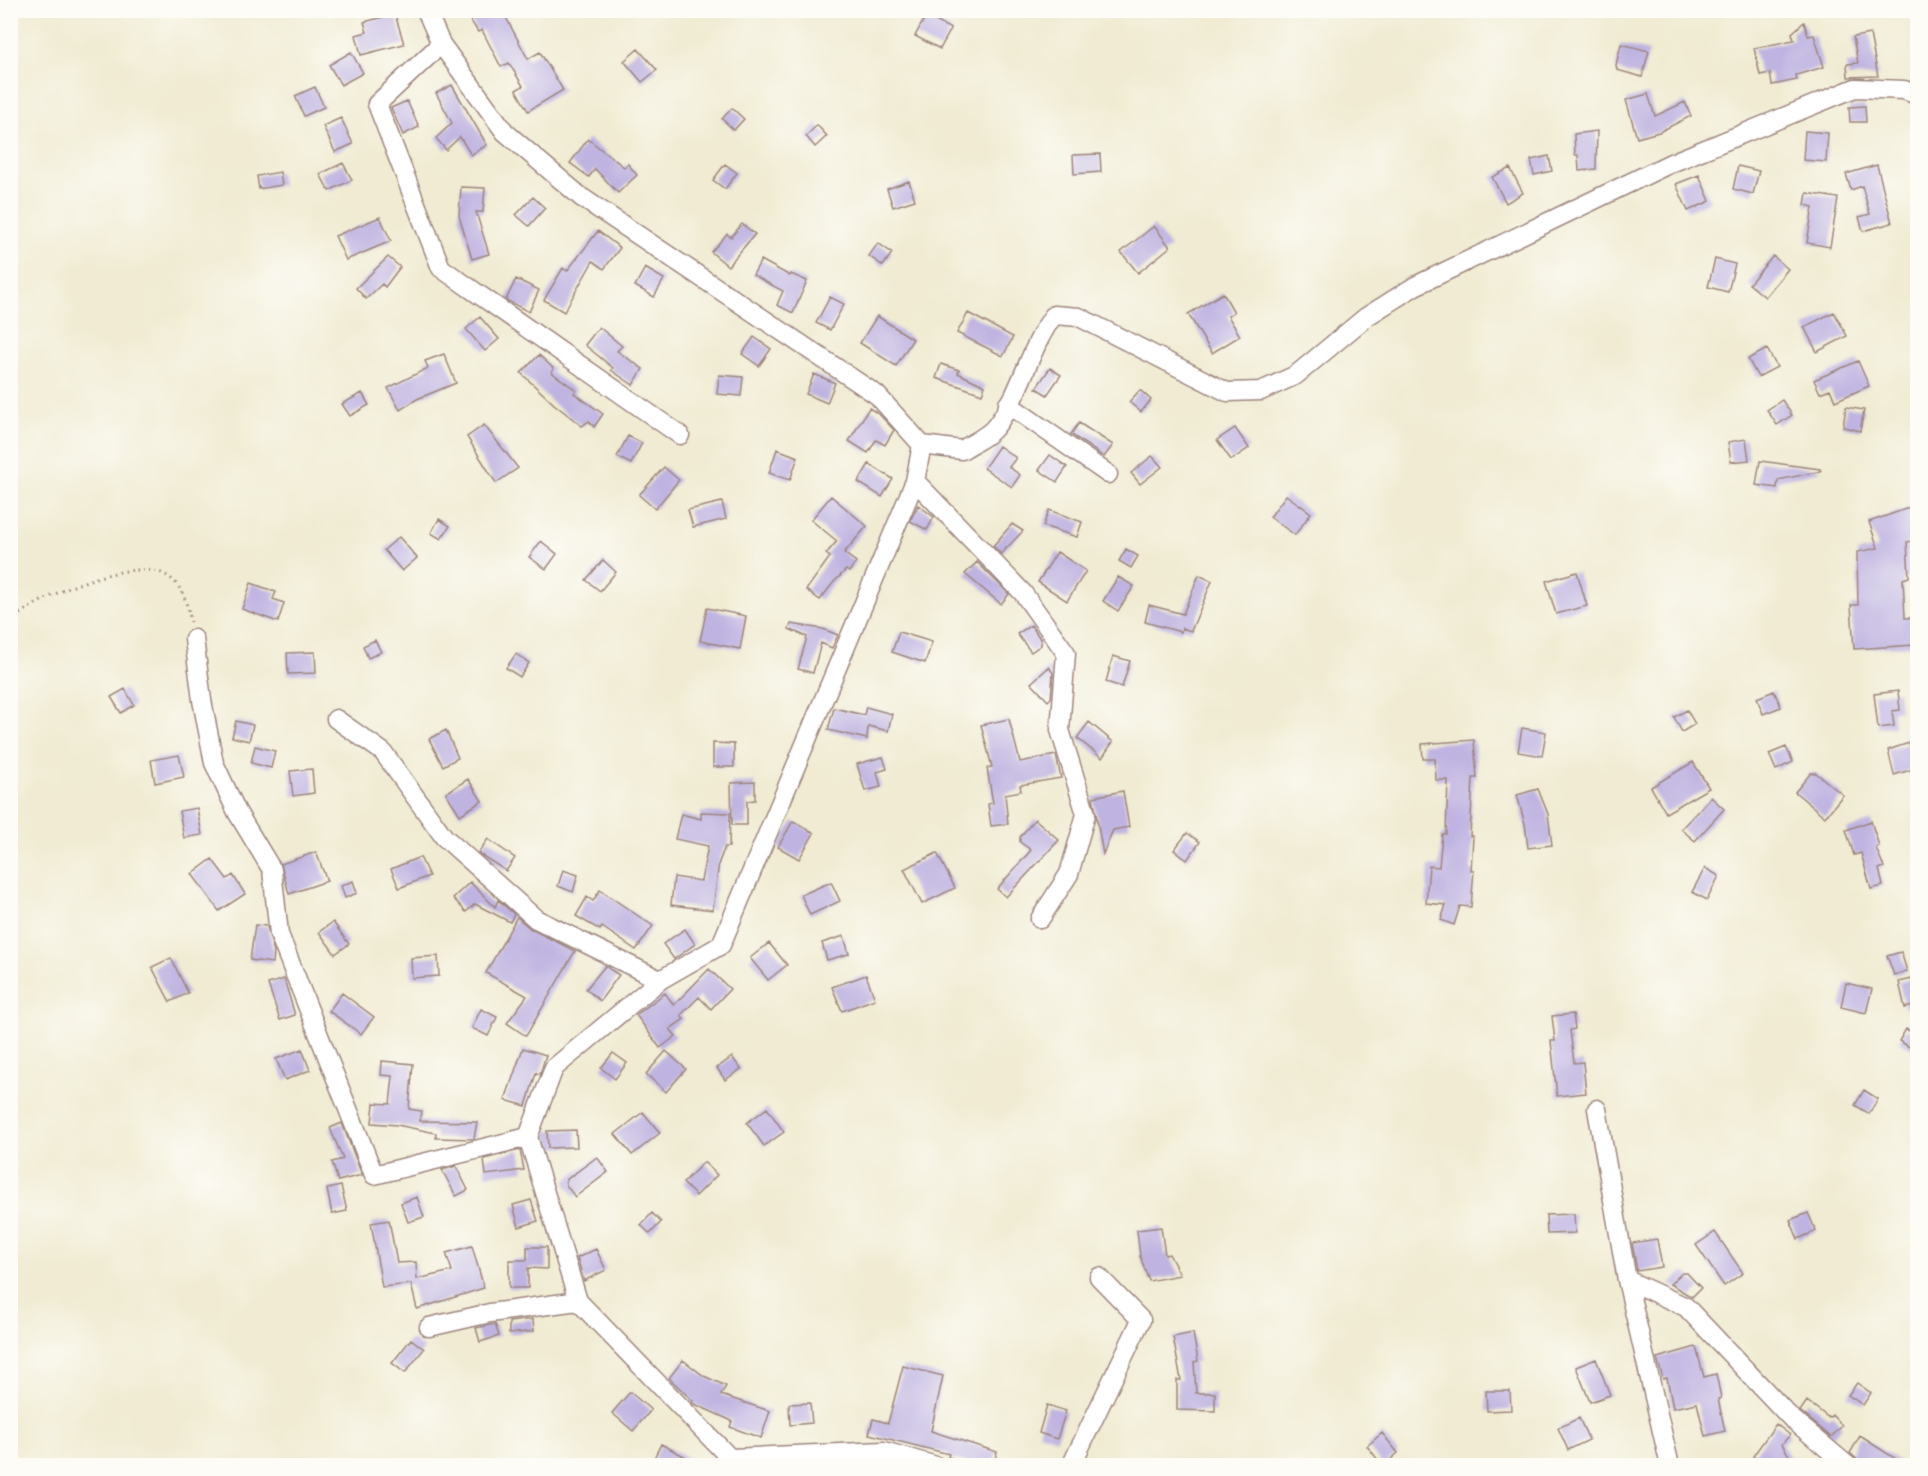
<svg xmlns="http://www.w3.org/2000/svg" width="1928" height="1476" font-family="'EB Garamond',serif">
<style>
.building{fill:#bfb4e1}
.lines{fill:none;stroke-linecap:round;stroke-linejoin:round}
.minor-casing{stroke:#9d857e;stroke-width:21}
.path{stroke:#9d857e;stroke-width:3;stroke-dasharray:1.5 4.5;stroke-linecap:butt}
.minor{stroke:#fff;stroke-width:18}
</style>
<rect width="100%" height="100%" fill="#fdfcf7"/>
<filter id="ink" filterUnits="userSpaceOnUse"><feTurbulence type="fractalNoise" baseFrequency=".0167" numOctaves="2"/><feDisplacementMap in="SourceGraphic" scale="12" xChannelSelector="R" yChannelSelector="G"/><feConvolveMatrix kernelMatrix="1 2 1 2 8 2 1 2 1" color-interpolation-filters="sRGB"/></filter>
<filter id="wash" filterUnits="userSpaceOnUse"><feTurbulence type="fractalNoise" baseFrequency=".008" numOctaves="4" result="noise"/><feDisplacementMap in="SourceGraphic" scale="24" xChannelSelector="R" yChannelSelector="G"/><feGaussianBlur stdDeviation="1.35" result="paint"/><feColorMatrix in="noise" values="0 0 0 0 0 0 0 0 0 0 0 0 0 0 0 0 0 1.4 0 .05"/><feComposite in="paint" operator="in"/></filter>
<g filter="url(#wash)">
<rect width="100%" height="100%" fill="#f0ebd2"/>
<g id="blocks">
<path class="building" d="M464 10H502L528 59 540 52 563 90 528 111 516 90 523 86 509 63 501 67 482 30 478 32Z
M395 14 404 44 361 55 356 35 367 32 364 22Z
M926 16 951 29 940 49 915 36Z
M1804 22 1808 36 1814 35 1824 67 1796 75 1797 80 1772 85 1770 73 1760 75 1754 48 1794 40 1792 33Z
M1870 34 1878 76 1848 77 1847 64 1858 63 1853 37Z
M1621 44 1649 51 1642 77 1617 70 1616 65Z
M638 49 657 70 642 82 624 61Z
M351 52 363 73 341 85 329 65Z
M452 85 487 145 471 155 460 137 446 150 436 138 452 123 436 93Z
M315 87 324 107 304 116 295 96Z
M1648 94 1655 116 1685 102 1691 116 1659 132 1637 138 1626 100Z
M407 101 419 127 403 135 391 108Z
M1865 106 1866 122H1850L1849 107Z
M732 108 744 119 734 130 722 119Z
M341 118 353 144 335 152 323 126Z
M817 125 827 136 815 147 806 136Z
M1597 131 1596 169 1579 171 1578 155H1575L1574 134Z
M1805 131 1828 133 1826 162 1803 160Z
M588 139 624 167 628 164 637 175 618 193 595 169 589 177 570 163Z
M1100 154 1101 172 1074 174 1073 155Z
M1549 156 1552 171 1534 175 1531 160Z
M343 163 352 180 329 191 320 174Z
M725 164 737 173 725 189 713 180Z
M1877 165 1892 223 1863 231 1859 217 1870 214 1862 186 1851 190 1846 174Z
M1738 166 1759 171 1753 194 1733 189Z
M1510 168 1523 193 1506 203 1492 177Z
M280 172 282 185 259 189 257 176Z
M1699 175 1710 201 1688 211 1676 184Z
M909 181 915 200 893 207 887 189Z
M461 187 485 188 483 212H476L489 254 472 259 459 216Z
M1807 193 1838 198 1830 247 1807 243 1813 207 1805 205Z
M533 197 545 208 529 226 516 215Z
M380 217 391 241 346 260 335 236Z
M742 224 755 234 728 266 711 252 727 234 731 237Z
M1154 226 1170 247 1138 273 1121 252Z
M598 231 620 248 604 269 593 261 564 312 544 300 563 268 567 271Z
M878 243 892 253 883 266 869 256Z
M1773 256 1788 269 1765 297 1749 284Z
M388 257 400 267 385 287 382 284 366 299 356 288Z
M1715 259 1735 264 1728 292 1708 287Z
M761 260 790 276 791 274 807 281 793 313 777 305 783 291 753 275Z
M645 268 664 279 654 297 635 286Z
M516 279 539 290 529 312 506 300Z
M1223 293 1234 312 1228 316 1240 336 1212 353 1188 314Z
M830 297 844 304 830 330 816 323Z
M1834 312 1847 336 1817 352 1804 327Z
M968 313 1013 337 1003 356 957 333Z
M877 316 913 339 896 366 860 343Z
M480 317 499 339 485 351 466 329Z
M599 327 622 346 617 351 643 369 633 385 611 370 613 368 585 345Z
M754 337 771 349 759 366 742 354Z
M1767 349 1777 367 1758 377 1748 359Z
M444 354 456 383 417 399 400 410 388 388 428 368 425 361Z
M539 355 554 369 551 372 576 390 574 393 603 414 594 427 589 421 582 426 554 404 521 373Z
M1858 361 1869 386 1835 401 1830 389 1820 393 1814 380Z
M941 364 959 370 958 373 985 386 982 394 936 378Z
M1050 368 1061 375 1047 395 1036 388Z
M814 374 835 383 827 403 806 394Z
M719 375 743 377 741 396 717 394Z
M1140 390 1151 400 1141 412 1129 402Z
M362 393 369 405 350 416 342 404Z
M1782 400 1792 415 1777 425 1767 410Z
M1846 407 1864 410 1860 431 1843 427Z
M869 408 879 414 894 430 885 445 876 440 868 453 849 441Z
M1079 423 1113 445 1104 457 1071 434Z
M484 425 518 468 496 483 467 437Z
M1235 428 1249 448 1231 460 1217 440Z
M628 436 642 443 631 464 617 457Z
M1746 439 1749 460 1731 462 1728 442Z
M999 446 1016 458 1009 467 1020 475 1012 487 984 468Z
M777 449 798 457 790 480 769 473Z
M1050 455 1067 467 1057 482 1039 470Z
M1152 456 1162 467 1140 484 1131 473Z
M1760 461 1820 469 1821 471 1778 480 1777 488 1756 485Z
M869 464 893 479 882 497 858 482Z
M664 467 679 480 655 509 639 495Z
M1286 495 1311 513 1295 535 1270 517Z
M831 496 867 526 844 553 856 562 849 572 846 570 833 583 820 600 806 590 830 557 826 554 837 541 811 520Z
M722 502 726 519 693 527 688 510Z
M918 505 934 517 927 530 910 521Z
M1917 505V540L1907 542 1909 577 1903 579 1905 618H1914L1915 645 1854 649 1851 605H1858L1857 552 1878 548 1869 522Z
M1049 510 1082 522 1077 537 1043 526Z
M439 519 450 526 441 539 431 533Z
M1012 524 1023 531 1001 554 993 546Z
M399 537 417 558 402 571 384 550Z
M541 541 557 554 546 569 529 557Z
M1126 549 1138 556 1131 568 1119 561Z
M1057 552 1086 571 1067 601 1038 582Z
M603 560 616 572 600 591 586 580Z
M977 562 1009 594 1001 604 965 574Z
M1577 572 1587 606 1556 614 1546 581Z
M1199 575 1212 581 1191 631 1182 628 1181 632 1145 622 1149 605 1183 614Z
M1118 577 1134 586 1118 611 1103 601Z
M251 583 276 592 273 599 284 603 278 622 242 609Z
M707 608 746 616 740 649 700 641Z
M791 624 823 629 838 635 832 648 821 643 813 673 798 669 807 637 789 629Z
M1031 625 1041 640V645L1031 652 1017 634Z
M899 632 932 642 925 663 892 652Z
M375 640 381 652 368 658 363 646Z
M315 652 316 673 288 674 287 653Z
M516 654 529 663 520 677 506 668Z
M1113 656 1130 661 1122 687 1106 682Z
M1049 667 1053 673 1051 698 1048 701 1031 683Z
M125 689 134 705 121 713 111 697Z
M1774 691 1781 707 1763 714 1757 698Z
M1898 691 1900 710 1892 711 1894 726 1878 728 1874 694Z
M866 707 892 714 888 731 868 726 867 739 828 730 834 708 864 715Z
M1687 710 1695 724 1682 732 1674 717Z
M1009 719 1020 762 1056 755 1061 778 1020 785 1021 791 1005 794 1008 824 991 826 988 804 993 803 987 768 992 767 981 725Z
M236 721 253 725 249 741 232 737Z
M1089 722 1113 742 1102 758 1077 738Z
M1522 728 1546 732 1542 756 1518 752Z
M446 730 458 758 443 766 429 739Z
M1474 740 1477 778H1473L1470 836H1473L1471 870H1474L1471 907 1460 906 1454 925 1441 920 1446 905 1426 903 1429 866 1439 867 1442 834H1446L1448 780H1436L1435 759H1423L1422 744Z
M1915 741 1917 768 1894 775 1888 750Z
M713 743 734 744V767H713Z
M255 746 275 751 271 768 251 763Z
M1786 747 1793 762 1776 770 1769 754Z
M179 755 184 777 155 783 151 760Z
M883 757 887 769 877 772 881 787 865 791 857 764Z
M1693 762 1709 788 1666 813 1651 787Z
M312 769 314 793 293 796 290 771Z
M1811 773H1816L1843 795 1825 817 1795 792Z
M468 779 482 801 460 815 446 793Z
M755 782V800L747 801V825H732L731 783Z
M1538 789 1548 814 1552 845 1528 848 1525 824 1517 795Z
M1123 791 1129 827 1113 830 1103 854 1093 797Z
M1711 797 1724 809 1695 841 1681 829Z
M197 808 202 835 184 838 179 811Z
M701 812 730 813 729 847H725L719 862 713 910 671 905 674 877 701 881 708 846 675 839 681 814 701 819Z
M1035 819 1059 840 1006 897 997 889 1031 850 1020 842V837Z
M793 821 814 833 799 859 778 847Z
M1871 821 1879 846 1876 848 1884 867 1879 869 1883 886 1871 889 1861 853 1854 855 1846 830Z
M1187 833 1200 842 1187 860 1174 850Z
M488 839 515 858 506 871 478 853Z
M316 852 327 881 289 894 281 864Z
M937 853 955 888 922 904 904 869Z
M420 857 429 876 399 888 391 869Z
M212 859 227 879 233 875 245 894 219 911 192 874Z
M1705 868 1719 876 1707 900 1692 892Z
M563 870 578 875 573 892 558 886Z
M353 881 357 893 345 898 341 886Z
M470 882 495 907 498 900 514 914 510 922 475 904 466 912 453 898Z
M831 882 840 901 810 915 801 895Z
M600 890 653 926 636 950 602 927 600 930 576 916 587 897 593 901Z
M517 917 531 929 575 951 526 1036 507 1023 527 996 486 973Z
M333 922 349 944 335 954 319 932Z
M255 925 267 926 274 952 273 963 250 960Z
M685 929 695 944 674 959 663 944Z
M844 936 849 954 827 960 822 943Z
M769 943 787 965 768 980 750 958Z
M1901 952 1907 971 1894 975 1887 956Z
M438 956 439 976 412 978 411 958Z
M171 958 188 993 170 1002 152 967Z
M605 966 619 975 600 1001 586 989Z
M709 969 730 989 711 1009 699 997 681 1015 684 1019 670 1029 676 1036 660 1048 636 1015 665 993 674 1005Z
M866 975 875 999 842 1011 832 987Z
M284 979 295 1015 280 1020 268 984Z
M1912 979 1917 1005 1905 1008 1899 982Z
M1846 983 1872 989 1866 1013 1841 1007Z
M342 993 374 1017 361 1034 329 1011Z
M481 1009 497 1017 488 1036 472 1028Z
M1573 1014 1575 1029 1570 1030 1574 1063 1583 1062 1586 1093 1557 1096 1551 1041H1555L1552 1016Z
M1906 1029 1917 1035 1913 1049 1899 1041Z
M523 1048 546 1055 540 1074 536 1073 526 1106 505 1100Z
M302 1049 310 1070 285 1080 276 1059Z
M666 1051 686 1069 666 1092 646 1074Z
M613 1053 627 1063 615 1079 601 1068Z
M732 1057 741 1069 725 1080 717 1068Z
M382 1061 413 1064 409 1109 422 1111 420 1121 477 1122 474 1139 436 1138V1133L397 1125 372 1123 374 1103 390 1104 393 1076 381 1075Z
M1864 1090 1878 1099 1869 1114 1855 1105Z
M767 1108 784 1132 764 1146 747 1123Z
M643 1112 660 1133 632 1155 615 1134Z
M342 1123 362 1175 338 1181 332 1162 343 1159 330 1128Z
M576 1130 577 1147 548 1148 547 1131Z
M520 1150 524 1170 486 1175 484 1159Z
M597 1157 608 1172 575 1197 566 1185V1180Z
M704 1162 717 1175 696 1196 683 1183Z
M456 1166 468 1190 456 1196 442 1170Z
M341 1186 347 1211 332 1214 327 1189Z
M417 1197 424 1217 408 1222 401 1203Z
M531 1200 538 1221 519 1227 513 1205Z
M652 1213 661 1222 650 1234 641 1225Z
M1808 1213 1816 1231 1798 1239 1790 1220Z
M1574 1214 1575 1233 1547 1234 1546 1215Z
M389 1220 397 1263 416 1262 417 1279 452 1271 446 1253 472 1246 484 1288 417 1309 411 1284 382 1287 371 1223Z
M1161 1227 1165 1255 1169 1254 1180 1275 1149 1281 1140 1256 1137 1230Z
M1715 1232 1743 1273 1724 1286 1696 1245Z
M1657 1239 1662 1267 1637 1271 1632 1243Z
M527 1247H547V1269L528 1268V1288H509V1260H527Z
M596 1249 606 1270 584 1281 577 1258Z
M1682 1273H1687L1701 1288 1692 1297 1670 1284Z
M533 1319 534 1331 509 1334V1322Z
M495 1324 499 1336 480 1342 476 1328Z
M1193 1333 1198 1361 1194 1362 1196 1393H1215V1411L1177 1410V1380H1181L1173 1337Z
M411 1339 424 1349 405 1373 392 1363Z
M1696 1347 1704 1377 1716 1374 1721 1398 1718 1399 1725 1431 1705 1436 1697 1403 1673 1408 1667 1378 1663 1379 1657 1358Z
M1596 1359 1610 1395 1590 1402 1576 1367Z
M683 1360 704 1376 726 1386 721 1395 770 1411 761 1438 730 1427 732 1421 692 1403 693 1401 669 1378Z
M903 1366 943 1376 931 1431 997 1452 993 1466H976L948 1457 949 1454 869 1434 873 1419 888 1423Z
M1857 1383 1871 1393 1863 1405 1848 1395Z
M1486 1391H1510L1511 1410 1487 1411Z
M630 1392 651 1410 633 1431 612 1413Z
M1807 1401 1829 1418 1832 1415 1842 1426 1831 1437 1800 1411Z
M810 1403 812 1423 790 1425 789 1404Z
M1047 1405 1066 1411 1057 1439 1039 1433Z
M1579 1418 1589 1440 1568 1450 1558 1428Z
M1776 1424 1790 1435 1782 1444 1795 1466H1767L1753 1456Z
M1382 1433 1398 1453 1383 1466 1367 1446Z
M1860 1436 1907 1466H1864L1850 1453Z
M661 1444 703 1466H650Z"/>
</g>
</g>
<g filter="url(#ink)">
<use href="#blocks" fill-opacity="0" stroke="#9d857e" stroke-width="1.5"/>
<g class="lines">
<g class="minor-casing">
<path id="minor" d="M426 10 441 44 505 132 581 197 877 395 922 445 915 481 721 945 660 980 554 1068 528 1137 578 1301 730 1458 884 1451 936 1466
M441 44 377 104 441 268 680 435
M1008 404 1108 474
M922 445 962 450C972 443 989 436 996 426 1022 392 1029 348 1054 315L1079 317 1227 392 1261 391 1296 375 1366 317 1415 286 1671 163 1855 88 1904 90 1918 95
M915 481 1023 593 1066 653 1060 730 1086 814 1069 874 1040 919
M194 639 202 700 214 763 237 812 272 870 279 934 374 1175 528 1137
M336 719 383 752 444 837 536 919 660 980
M1597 1109 1627 1280 1670 1466
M1627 1280 1686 1307 1791 1418 1848 1466
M429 1327 490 1313 578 1301
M1071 1466 1141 1320 1099 1277"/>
</g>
<path class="path" d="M10 621C40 596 135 553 169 577 184 588 187 605 191 622"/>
<use href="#minor" class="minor"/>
</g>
</g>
<rect width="1928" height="1476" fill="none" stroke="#fdfcf7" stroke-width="36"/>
</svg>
